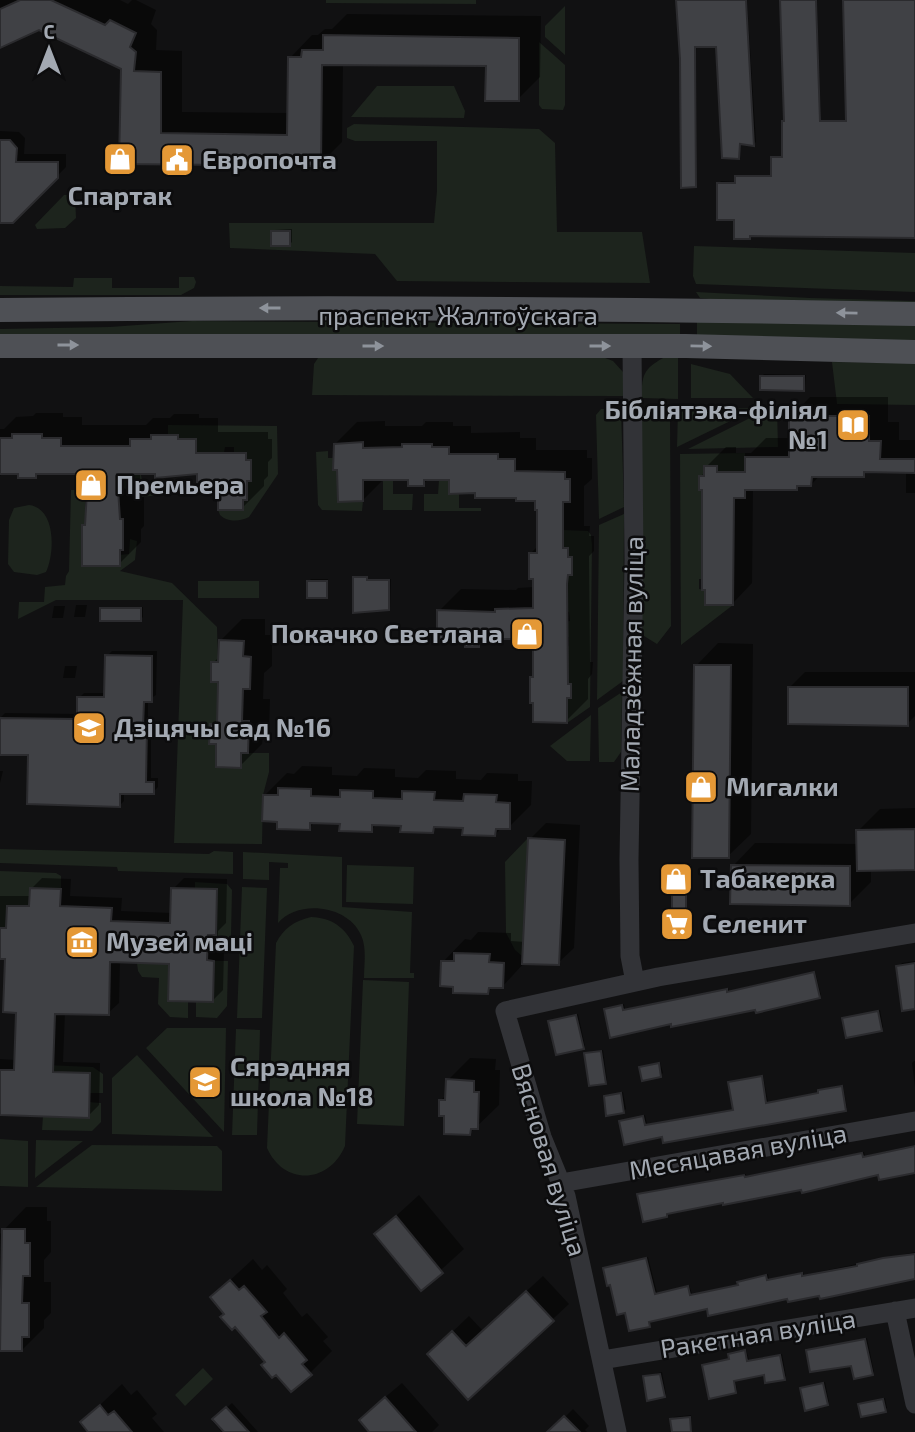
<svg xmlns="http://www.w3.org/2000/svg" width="915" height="1432" font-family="'Exo 2',sans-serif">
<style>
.green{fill:#1d241d}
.shadow{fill:#0007}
.building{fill:#404145;stroke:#2b2b2e;stroke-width:2}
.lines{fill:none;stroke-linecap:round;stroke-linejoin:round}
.minor{stroke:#323337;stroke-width:19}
.major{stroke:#4e5055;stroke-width:24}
.oneway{fill:#8e939b}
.labels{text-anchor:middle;stroke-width:5;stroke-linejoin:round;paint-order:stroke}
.poi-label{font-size:26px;font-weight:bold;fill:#a3a9b2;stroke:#0c0c0d;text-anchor:start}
.street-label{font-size:26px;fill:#a3a9b2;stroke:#0c0c0d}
</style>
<rect width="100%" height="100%" fill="#111112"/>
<path class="green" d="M326 0H476V4L326 3Z
M565 6V55L545 37V26Z
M539 42 565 65V105L563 110 542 109 539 105Z
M377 86H454L465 111 464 118 351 117Z
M354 124 539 129 555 143 557 232H642L650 283 397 281 375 254 230 248 229 223H434L437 191V141H355L347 138V128Z
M64 195H75L76 218 65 228 37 229 35 225Z
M694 246 915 253V292L696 284 693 276Z
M179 277H194L196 282 194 288 181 295H0V286L73 287 74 278H112V288H179Z
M696 292 810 298 915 301V307L720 300 700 298Z
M697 319 915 324V341L697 335Z
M192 321 680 324V340L0 337V329L110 327Z
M670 354H678V399L642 398C641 370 647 367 670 354Z
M600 356 613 361 623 372V396L312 395 314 364 318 358Z
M832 362 915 363V405L837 404Z
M691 364 730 374 753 398H691Z
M757 408 677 447 678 410Z
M601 409H621L624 507 599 519 596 415Z
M641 409 670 410 671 626 657 644 644 636 642 626Z
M768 409H777L778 447 688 449Z
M168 425 277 426 278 474 249 517C240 522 227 522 220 515L218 510 243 509V500L247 499V487L243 481H251V473H246V470L252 469V461L246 460V453H234V447H225L224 453 196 457V439H188V442H178L168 435Z
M328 451V458H333V470H337L338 501H363L362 511 322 510 318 505 316 452Z
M745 453V472H717V466H705L704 476 699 477V489L702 490V579H699V589L705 590 706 605H733L681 645 680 454Z
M117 474 141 475 143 488 162 489 163 495 139 497 117 484Z
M383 480 393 481V494H413L412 510H383Z
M439 480H449L459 494V508H481V511H424V494H438Z
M71 490H93V501H85V508L91 509 87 525H82V542L117 555 129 554 130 539 137 541 135 560 120 571 172 583 217 627 218 662H211L218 682 217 725H210L209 744H216V767L241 768V753H269V772L263 795 262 844 174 843 183 600H56L18 619 19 602H44L45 587 65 585 66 576 69 571Z
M29 505C56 508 55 553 46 572L37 575 14 572 8 564 9 520 14 508Z
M624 514 623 681 597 700 599 525Z
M563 530 588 531 591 535 592 545 590 707 567 723 565 698H571V684H565L561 665H568V656H561V646H569V637H562V622L570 621 569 612H562L567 594H562V584H568V575H572V558L568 557V548H563Z
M198 581H259V598H198Z
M622 692 621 752 614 762H599L598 708Z
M591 715 590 761H567L550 746Z
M528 838 522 956 515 950 506 933 505 862Z
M0 849 209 854 214 851 233 852V874L118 871 117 867 0 863Z
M243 852 342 857V907L412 912 410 973H414V978H364C364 964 367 948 361 935 348 905 298 899 278 923L280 868H288V863L269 862V880L243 879Z
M347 865 414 867 413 904 346 902Z
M0 871 56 873 61 876V889L30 888 29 906H7L6 932 0 928Z
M195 882 227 884 232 890 231 936 228 939 200 938V935H216L217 890 195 889Z
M242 887 267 888 262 1018H237Z
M311 917C332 918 345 927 354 946L345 1146C329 1184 284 1186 267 1148L276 943C284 928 294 921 311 917Z
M169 953 168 1001 188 1002V1018L170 1017 158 1004 159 978 142 977 138 971 137 963 164 964Z
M214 961H228L227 1006 217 1018 196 1017V1002H213Z
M363 980 409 982 404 1126 357 1124Z
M167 1028H226L224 1132 146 1048Z
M236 1029 260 1030 257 1135H232Z
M137 1055 213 1137 112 1134V1078Z
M46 1065 93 1067 103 1074V1093H89L90 1073 46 1071Z
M89 1102 101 1103V1122L92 1131 42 1130 43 1116Z
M0 1139 28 1141V1187L0 1186Z
M36 1140 83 1141 35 1178Z
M92 1145 217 1146 222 1151V1191L36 1187Z
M203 1368 213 1379 185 1406 175 1395Z"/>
<path class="shadow" d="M0 0H120L128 4 132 0H136L156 10 151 24 157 30 156 50 182 51V112L289 113 290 58 312 35H318L325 29H332L347 14 541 16 540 77 518 99 487 64 343 63 342 142 320 164 121 162 122 68 39 28 0 46Z
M677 0H747L756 142 754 144 741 143 739 157 717 45H696L697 183 695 185Z
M782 0H817L821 120H848L845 0H915V236L752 235 750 237 736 218 719 183 721 181 737 182 739 175H772V158L784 156 786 120Z
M0 131 19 132 25 138 24 154H66V167L13 221 0 198Z
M292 229V242L290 244 273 232 275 230Z
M764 374 806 375 805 387 803 389 762 376Z
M810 397H888V422H899V440H915V493H906V471L868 470 864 475H820L811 485H800L796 488H753L752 583 733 603 700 477 706 471V467L726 447H736V453H751L766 438H791V417Z
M36 413H63V417H82V425H146L153 418H170L174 414H199V418H218V432H268V439H272V458L268 462V476L264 480V486L242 508 217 480 198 473 140 472 141 497H144V526L141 529V542L119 564 83 526 87 522 90 472H40L35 477 20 472H4L0 476V429H4L16 417 33 416Z
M385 421V426H422L426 422H453V426H471V433L520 432V438H536V450H587V458H592V479L584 486V526H590L589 536H594V551L589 556V561L590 662H593L592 674 588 679V699L566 721 532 678 535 675V637H506L501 641H482L478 645 467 640 439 611 461 589 516 590 518 588 534 587 531 553 539 545 537 500 476 491 451 479H429L423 484 410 479H384L363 500 335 444 357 422Z
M357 576H368V579H391L390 607 388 609 355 578Z
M311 579H328V594L326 596 309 581Z
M76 605H87L85 617H74Z
M54 606H65L63 618H52Z
M103 607H143V617L141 619 101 609Z
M242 619H265V635H272V666L264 673 263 699H270L269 730 263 736 262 744 240 766 218 743 211 725 219 718V680L213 663 220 656V641Z
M718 643 753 644 751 834 728 856 696 666Z
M112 651H157L156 695 148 700V723H151V778H158V787L153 792H124V801L119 806 29 754 0 753V718L5 713 79 714V698L84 693H106L107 656Z
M65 666H77L75 678H63Z
M805 672H915V716L907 724 789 688Z
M302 766 332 767V775L357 776 364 768 395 769V777L418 778 426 770 456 771V779L481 780 487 773 518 774V781H532L531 805 509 827H502L495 835 464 826 439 825 433 831 402 824 378 823 371 830 341 822 316 821 309 828 279 820 265 795 287 773 294 774Z
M0 771H3L0 783Z
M915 808V869H871V882L849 904 733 866 755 843 858 844V831L880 809Z
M546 823 580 825 574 948 558 963 525 962 502 987 494 986 488 992 443 962 465 939 471 940 478 932 511 933V941L525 942 530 839Z
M42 878 71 879 70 896 122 898 121 911 172 913 173 889 184 878 227 879 226 923 218 931 217 950H224L223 990 212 1001 171 962 120 961 119 1003 108 1013 65 1012 63 1062 100 1063 99 1105 88 1116 0 1113V1059L16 1060 18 1011 7 957H0V896H31V889Z
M676 893H687V924L685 927 674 895Z
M915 961V1007L898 967 902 963Z
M815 971 821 995 819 997 672 1022 605 1010 624 1004 625 1009 728 988 729 991Z
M880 1010 883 1027 881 1029 844 1019Z
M578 1014 585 1046 583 1048 550 1022Z
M603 1050 607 1080 605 1082 586 1054Z
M470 1058 496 1059 495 1070H500L499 1105 470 1133 446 1115 441 1100 447 1094 448 1080Z
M914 1061H915V1087L912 1063Z
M660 1062 663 1073 661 1075 641 1067Z
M763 1075 768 1102 820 1092 822 1089 843 1085 847 1108 663 1134 621 1122 645 1115 647 1124 734 1109 730 1083Z
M623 1092 626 1109 624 1111 605 1097Z
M915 1145V1171L879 1173 724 1201 666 1215 639 1195 746 1174V1176L864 1152 865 1156Z
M419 1195 464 1249 421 1288 376 1234Z
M26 1207H47V1221H51V1252L44 1260V1282H51V1313L44 1320V1328L22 1350 0 1342V1234Z
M915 1252V1278L821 1294 708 1307 651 1320 649 1325 626 1311 605 1269 648 1257 657 1293 689 1285 692 1294 739 1284 741 1280 768 1274 769 1279 803 1272 804 1275Z
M253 1259 262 1270 267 1265 287 1289 283 1293 302 1317 307 1313 328 1337 323 1341 332 1351 310 1373 267 1361 212 1297Z
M543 1276 569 1304 468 1398 445 1339 469 1316 483 1331Z
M867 1338 874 1372 872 1374 852 1364 808 1351Z
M746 1349 749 1360 782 1354 786 1376 784 1378 765 1373 735 1379 737 1390 735 1392 704 1365 731 1358 732 1352Z
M662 1372 666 1394 664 1396 645 1377Z
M825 1382 829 1402 827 1404 802 1388Z
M402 1383 439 1425 432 1432H371L377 1404Z
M122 1384 131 1395 137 1390 157 1414 152 1418 164 1432H91L82 1422Z
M885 1398 887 1408 885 1410 860 1404Z
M232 1403 258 1432H222L212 1421Z
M573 1409 589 1426 585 1430 587 1432H550Z
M691 1415 692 1432H669L673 1431 672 1419 674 1417Z"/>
<path class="building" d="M20 0H51L105 25 110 20 136 33 130 47 136 52 134 71 161 72V133L287 135 288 57H301L302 50H323V35L519 38V101H485L486 66 322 65 321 166 119 164 121 69 39 30 0 48V9Z
M676 0H746L754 146 740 144 739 159 722 158 716 47H695L696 187 681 188 680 59Z
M780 0H816L820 121H846L843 0H915V238L750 236V239H734V220H717V183H735V176H771V157H782V121H784Z
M0 140H10L17 148 16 162H58V178L13 223H0Z
M271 231H290V246H271Z
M760 376H804V391L760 390Z
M789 416H869V441H881L880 459H915V473L864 472V477H812L811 486H797V490H745V498H734L733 605H705V590H702V490H699V476H704V466H717V472H745V457H789Z
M12 434H42V438H61V446H130V439H151V435H178V439H196V453H246V460H251V481H247V500H243V510H218V491H215V482H197V474L155 478V474H117L120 519H123V550H120V566H82V525H85L88 474H36V478H18V474H0V438H12Z
M363 442V448L402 447V444H432V447H449V454H498V459H515V471L565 472V479H570V502H563V548H568V557H572V575H568L567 584 568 684H571V698H567V723L533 722V703H530V677H533V639H502V643H479V647H465V642H437V610L495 612V609L533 608V579H529V553H537V510H535V501H516V498H475V493L449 494V480H424V486H408V480H363V501L338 502 337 470H333L334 444Z
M353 577H367V580H389V610L353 613Z
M307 581H327V598H307Z
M100 608H141V621H100Z
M219 640 244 641 243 656 251 657 250 689H243L242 721H249L248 753H241V768L216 767V744H209L210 724 217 725 218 682H211V662H218Z
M105 655 152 656V702H144L143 727H147L146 782H154V794H120V807L27 804 28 755H0V718L77 719V697H104Z
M694 665H731L729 858H692Z
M788 687H908V726L788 724Z
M278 788 311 789V796L340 797V790L373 791V798L402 799V791L435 792 434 800 463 801 464 794 497 795 496 802 510 803V829H496L495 836 462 835 463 828 434 827 433 833 400 832 401 826 372 825V832L339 831 340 824 310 823V830L277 829V822L262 821 263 795H278Z
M915 829V870L857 871 856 830Z
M528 838 565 840 559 965 522 964Z
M731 865 850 866V906L730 904Z
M30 888 61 889 60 906 112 908 111 921 170 923 171 888 217 889 216 935H208L207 960 214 961 213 1002 168 1001 169 964 110 962 109 1015 55 1014 53 1072 90 1073 89 1118 0 1115V1070H14L16 1013 3 1012 5 959H0V928H6L7 906H29Z
M672 895H686V928H672Z
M454 953 490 954 489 962 504 963 503 988H489L488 994 453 993V987L440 986 441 961H454Z
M915 963V1009L902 1011 896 966Z
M814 972 820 998 756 1013 755 1010 671 1027V1024L610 1038 604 1009 622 1005 623 1010 727 989V992Z
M878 1011 882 1031 846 1038 842 1018Z
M576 1015 584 1049 556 1055 548 1021Z
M601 1051 606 1084 589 1086 584 1053Z
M659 1063 661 1077 642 1081 639 1067Z
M762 1076 766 1103 818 1093V1090L842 1086 846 1111 663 1143 662 1137 624 1145 619 1121 643 1116 645 1125 733 1110 728 1082Z
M446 1079 474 1081V1092H479L478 1129H471L470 1135 444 1134V1116H439V1100H445Z
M621 1093 624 1113 606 1116 604 1096Z
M915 1146V1173L879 1180 878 1175 802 1193 801 1190 723 1205V1203L667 1214V1217L643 1222 637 1194 744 1175 745 1177 862 1153 863 1157Z
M396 1216 443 1273 421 1291 374 1234Z
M2 1229H25V1243H30V1276H23L22 1303H29V1337H22V1351H0Z
M915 1254V1279L820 1299 819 1296 788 1302 787 1299 708 1316 707 1309 649 1322 650 1327 629 1331 625 1313 617 1315 610 1285 607 1286 603 1268 646 1258 655 1294 688 1286 690 1295 738 1285 737 1282 766 1275 767 1280 802 1273V1276L857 1266V1264L883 1258Z
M230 1280 239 1290 244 1286 267 1312 261 1316 279 1338 284 1333 307 1360 302 1364 312 1375 291 1392 276 1375 272 1378 261 1365 265 1362 235 1327 232 1330 220 1317 224 1314 210 1297Z
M526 1291 554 1321 468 1400 427 1354 452 1331 466 1346Z
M865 1339 873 1375 854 1379 851 1366 810 1372 806 1350Z
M745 1350 747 1361 780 1355 785 1380 765 1383 764 1375 734 1381 736 1393 709 1399 702 1365 729 1359 728 1354Z
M660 1374 665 1397 647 1401 643 1376Z
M823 1383 828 1405 805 1411 800 1388Z
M385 1397 416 1432H369L359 1420Z
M883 1399 886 1412 861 1417 858 1404Z
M100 1405 108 1415 114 1411 132 1432H88L80 1422Z
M226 1407 249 1432H224L212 1419Z
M564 1416 580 1432H547Z
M690 1417 691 1432H672L670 1419Z"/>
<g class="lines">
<path class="minor" d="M632 346 634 560 629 860 630 956 635 982
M561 1183 915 1121
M895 1311 915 1404
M602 1360 915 1308
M617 1432 566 1196 542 1137 505 1011 658 977 915 933"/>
<path class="major" d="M0 310C305 307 610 308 915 314
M0 346H686L915 352"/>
</g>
<defs><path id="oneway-solid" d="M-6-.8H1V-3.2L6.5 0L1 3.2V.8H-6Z" transform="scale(1.75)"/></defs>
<g class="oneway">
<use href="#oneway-solid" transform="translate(270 308) rotate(-180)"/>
<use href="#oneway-solid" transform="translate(847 313) rotate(-179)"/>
<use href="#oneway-solid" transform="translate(68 345)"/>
<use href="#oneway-solid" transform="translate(373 346)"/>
<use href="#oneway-solid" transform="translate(600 346)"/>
<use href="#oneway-solid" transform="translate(701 346) rotate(1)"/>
</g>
<defs>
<g id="shop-square" transform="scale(1.75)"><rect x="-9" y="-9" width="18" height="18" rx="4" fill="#e49836" stroke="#0c0c0d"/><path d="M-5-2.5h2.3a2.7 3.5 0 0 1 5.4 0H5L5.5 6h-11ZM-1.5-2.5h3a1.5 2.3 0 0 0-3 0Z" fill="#fff"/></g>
<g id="civic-square" transform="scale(1.75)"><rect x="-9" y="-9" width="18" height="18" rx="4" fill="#e49836" stroke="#0c0c0d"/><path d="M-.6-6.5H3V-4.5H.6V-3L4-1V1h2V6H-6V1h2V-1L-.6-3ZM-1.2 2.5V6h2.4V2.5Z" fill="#fff"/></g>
<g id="library-square" transform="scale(1.75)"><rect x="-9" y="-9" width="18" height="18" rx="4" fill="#e49836" stroke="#0c0c0d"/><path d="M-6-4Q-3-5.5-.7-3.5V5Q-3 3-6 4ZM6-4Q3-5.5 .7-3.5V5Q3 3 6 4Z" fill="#fff"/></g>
<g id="school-square" transform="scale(1.75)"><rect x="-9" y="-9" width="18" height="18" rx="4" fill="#e49836" stroke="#0c0c0d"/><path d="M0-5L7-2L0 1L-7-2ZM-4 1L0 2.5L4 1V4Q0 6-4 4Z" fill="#fff"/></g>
<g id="supermarket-square" transform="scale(1.75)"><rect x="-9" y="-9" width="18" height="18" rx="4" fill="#e49836" stroke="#0c0c0d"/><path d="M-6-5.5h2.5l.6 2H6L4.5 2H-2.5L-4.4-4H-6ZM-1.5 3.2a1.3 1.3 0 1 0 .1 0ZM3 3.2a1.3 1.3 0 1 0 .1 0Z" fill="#fff"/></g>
<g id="museum-square" transform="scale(1.75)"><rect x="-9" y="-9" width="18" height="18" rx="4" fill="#e49836" stroke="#0c0c0d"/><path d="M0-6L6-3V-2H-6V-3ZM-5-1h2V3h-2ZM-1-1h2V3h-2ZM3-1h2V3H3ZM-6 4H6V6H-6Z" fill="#fff"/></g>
</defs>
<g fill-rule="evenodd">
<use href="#shop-square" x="120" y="159"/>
<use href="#civic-square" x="177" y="160"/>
<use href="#library-square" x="853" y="425"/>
<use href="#shop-square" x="91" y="485"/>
<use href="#shop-square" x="527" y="634"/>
<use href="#school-square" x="89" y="728"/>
<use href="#shop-square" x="701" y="787"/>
<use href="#shop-square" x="676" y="879"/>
<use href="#supermarket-square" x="677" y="924"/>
<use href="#museum-square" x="82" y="942"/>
<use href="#school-square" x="205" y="1082"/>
</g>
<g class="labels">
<g class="poi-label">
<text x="202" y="169">Европочта</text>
<text x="120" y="205" text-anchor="middle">Спартак</text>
<text x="828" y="419" text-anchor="end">Бібліятэка-філіял<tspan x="828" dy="30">№1</tspan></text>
<text x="116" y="494">Премьера</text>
<text x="503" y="643" text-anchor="end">Покачко Светлана</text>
<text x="114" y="737">Дзіцячы сад №16</text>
<text x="726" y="796">Мигалки</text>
<text x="700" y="888">Табакерка</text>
<text x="702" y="933">Селенит</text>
<text x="106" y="951">Музей маці</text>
<text x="230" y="1076">Сярэдняя<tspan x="230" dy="30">школа №18</tspan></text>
</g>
<g class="street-label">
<text x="458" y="325">праспект Жалтоўскага</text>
<text transform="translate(632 664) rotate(-89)" y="9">Маладзёжная вуліца</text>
<text transform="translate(738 1152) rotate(-10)" y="9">Месяцавая вуліца</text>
<text transform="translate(549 1160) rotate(73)" y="9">Вясновая вуліца</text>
<text transform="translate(758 1334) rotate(-9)" y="9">Ракетная вуліца</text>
</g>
</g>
<g transform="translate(49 49)" stroke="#0c0c0d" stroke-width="5" paint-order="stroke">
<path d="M0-5L12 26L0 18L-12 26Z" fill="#a3a9b2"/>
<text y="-10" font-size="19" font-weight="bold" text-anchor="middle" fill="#a3a9b2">С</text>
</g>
</svg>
